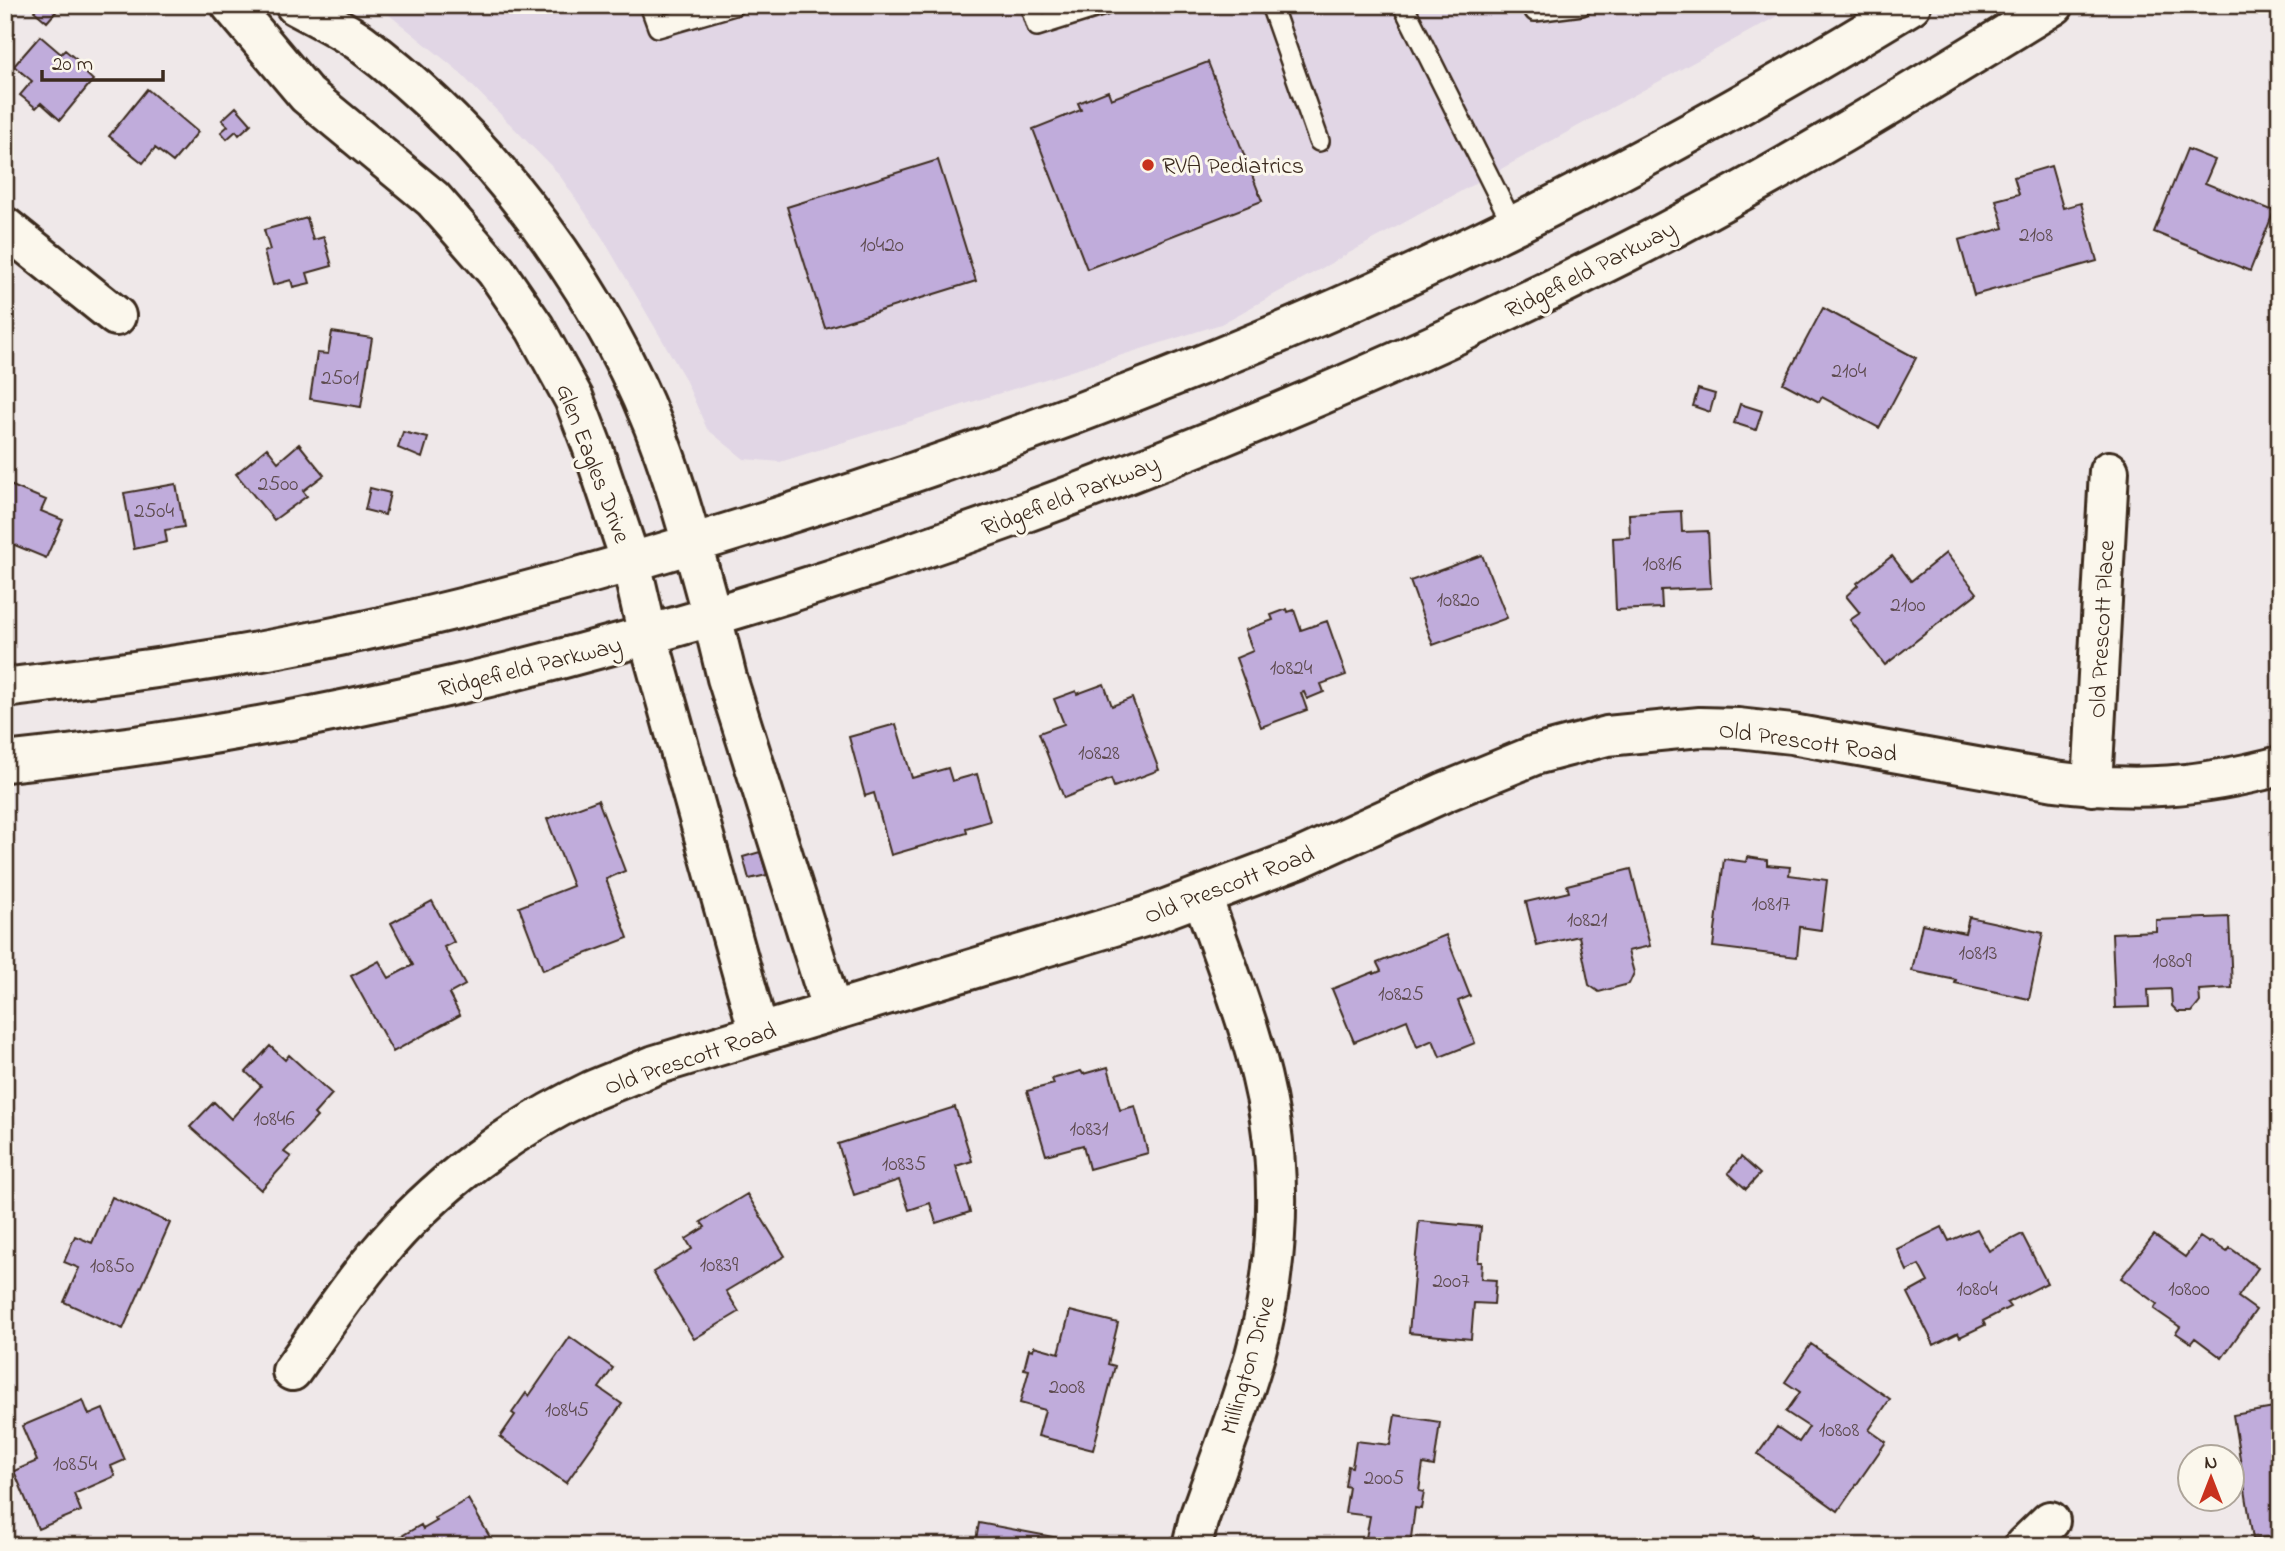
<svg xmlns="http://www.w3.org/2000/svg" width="2285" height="1551" font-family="'Indie Flower',sans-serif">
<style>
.built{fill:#e1d6e5}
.building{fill:#c0acdb;stroke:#3b2a1e;stroke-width:2}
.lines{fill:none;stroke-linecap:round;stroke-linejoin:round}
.lane-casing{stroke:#3b2a1e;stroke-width:24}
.street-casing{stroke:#3b2a1e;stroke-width:44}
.secondary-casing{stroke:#3b2a1e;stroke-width:44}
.lane{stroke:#fbf7ec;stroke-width:19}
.street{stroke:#fbf7ec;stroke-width:38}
.secondary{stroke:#fbf7ec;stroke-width:38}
.poi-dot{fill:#c8321e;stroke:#fbf7ec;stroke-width:2.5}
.labels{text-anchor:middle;stroke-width:6;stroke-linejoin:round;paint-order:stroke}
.number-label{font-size:21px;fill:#5c4a4d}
.poi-label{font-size:24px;fill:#3b2a1e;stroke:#fbf7ec;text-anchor:start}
.street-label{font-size:24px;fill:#3b2a1e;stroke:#fbf7ec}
</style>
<rect width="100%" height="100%" fill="#efe8e9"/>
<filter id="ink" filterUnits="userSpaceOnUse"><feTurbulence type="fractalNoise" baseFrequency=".0143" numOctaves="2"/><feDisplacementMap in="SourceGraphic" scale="14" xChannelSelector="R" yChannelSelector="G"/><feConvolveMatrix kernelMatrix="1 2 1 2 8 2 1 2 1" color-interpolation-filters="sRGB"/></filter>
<g filter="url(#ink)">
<path class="built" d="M377 5H1797L1221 324 780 462 744 459 707 429 684 377 602 237 558 173 456 69Z"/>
<path class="building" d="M39 5H60L61 6 47 22 34 11Z
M40 36 61 54 65 50 83 65 80 68 93 80 60 120 41 103 36 108 20 95 32 81 14 66Z
M1208 62 1262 201 1087 269 1033 129 1081 110 1078 103 1108 91 1111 99Z
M147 89 198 132 173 162 155 148 143 163 109 136Z
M236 107 251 124 239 135 236 131 227 139 221 132 228 126 222 120Z
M2187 149 2215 160 2205 183 2274 211 2250 271 2154 232Z
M938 160 976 281 825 328 787 207Z
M2051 166 2063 208 2081 203 2097 261 1974 295 1959 240 2004 228 1996 200 2019 194 2014 177Z
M307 218 313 240 324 237 332 266 307 273 310 283 293 287 291 280 273 285 264 252 270 250 264 230Z
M1823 308 1916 358 1879 428 1822 397 1819 402 1783 383Z
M332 332 372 338 361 407 310 399 317 353 328 354Z
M1698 389 1715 394 1710 412 1693 406Z
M1740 404 1762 411 1756 430 1734 423Z
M403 432 428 438 422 458 398 448Z
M299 444 324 475 303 491 307 496 274 520 236 474 267 448 278 462Z
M5 483 46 500 41 511 63 520 46 558 5 541Z
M176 484 184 527 165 530 167 542 134 549 124 493Z
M370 488 390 493 385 515 365 510Z
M1681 511 1682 532 1708 531 1711 588 1661 590 1662 608 1616 610 1613 538 1630 537 1629 514Z
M1946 553 1977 593 1885 665 1850 620 1860 613 1846 596 1858 585 1857 583 1892 556 1911 581Z
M1482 555 1507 618 1433 645 1410 581Z
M1287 609 1288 612 1294 610 1301 630 1327 621 1346 675 1321 684 1324 692 1307 699 1304 692 1301 693 1307 710 1261 727 1236 658 1253 651 1245 630 1273 620 1271 615Z
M1104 684 1112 706 1132 698 1159 770 1114 787 1111 779 1064 798 1039 733 1064 724 1054 699 1076 691 1077 694Z
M896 724 912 778 948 768 952 781 977 774 990 821 966 828 967 833 891 855 874 793 865 796 849 737Z
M598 800 625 871 606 879 628 938 543 970 519 907 573 886 547 819Z
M760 852 767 875 749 879 743 857Z
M1747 857 1767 860V865L1790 867 1789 875 1827 880 1821 930 1800 927 1797 957 1713 947 1724 859 1746 862Z
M1631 869 1650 946 1628 951 1634 973 1629 984 1599 992 1589 985 1579 936 1537 946 1526 902 1569 892 1567 885Z
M432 901 454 942 444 947 465 985 449 994 460 1015 393 1052 351 976 379 961 389 978 413 965 391 923Z
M1969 917 2043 933 2029 999 1955 983 1956 980 1912 971 1922 924 1965 933Z
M2229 917 2232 988 2199 990 2200 1002 2192 1012H2178L2172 1006 2171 989 2148 990 2149 1007 2115 1008 2112 933 2156 931V920Z
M1446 935 1470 996 1458 1001 1475 1043 1440 1057 1433 1040 1417 1047 1407 1020 1354 1042 1332 989 1374 972V974L1381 971 1377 963Z
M270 1046 285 1060 289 1055 332 1094 314 1114 317 1117 284 1152 291 1157 261 1190 190 1127 214 1102 231 1119 261 1086 246 1072Z
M1108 1067 1120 1110 1135 1106 1148 1153 1089 1169 1083 1145 1046 1155 1027 1091 1054 1084 1052 1079 1081 1071 1083 1074Z
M955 1107 972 1161 956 1166 970 1212 936 1223 930 1203 909 1210 899 1180 854 1195 838 1144Z
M1741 1157 1760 1174 1746 1189 1728 1173Z
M747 1194 785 1256 726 1291 739 1312 694 1339 653 1272 692 1249 686 1239 705 1227 701 1222Z
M112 1197 170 1223 123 1329 64 1302 79 1268 64 1262 75 1236 92 1243Z
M1419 1221 1481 1227 1478 1262H1482L1481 1279 1496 1280 1494 1304 1474 1303 1471 1339 1409 1333Z
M1942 1227 1949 1241 1977 1229 1989 1251 2022 1234 2047 1283 2007 1303 2010 1307 1983 1321 1985 1325 1960 1337 1958 1333 1934 1345 1908 1293 1928 1282 1919 1265 1907 1271 1897 1249Z
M2154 1235 2185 1257 2200 1237 2209 1243 2211 1241 2227 1252 2230 1248 2258 1268 2238 1297 2256 1310 2222 1358 2195 1338 2191 1343 2176 1333 2180 1327 2154 1309 2157 1304 2121 1278Z
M1070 1311 1118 1323 1108 1364 1115 1366 1093 1450 1038 1436 1045 1410 1020 1403 1029 1370 1024 1369 1029 1349 1033 1350 1034 1346 1059 1353Z
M570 1337 613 1368 599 1388 622 1404 566 1483 500 1437 515 1415 512 1413 526 1393 529 1396Z
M1811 1344 1890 1399 1869 1430 1886 1442 1838 1511 1758 1454 1777 1427 1799 1442 1809 1427 1786 1412 1800 1392 1785 1382Z
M83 1400 89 1415 103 1409 125 1460 111 1466 115 1476 74 1494 81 1511 38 1529 14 1471 37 1461 22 1426Z
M2280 1407V1536L2253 1539 2233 1415Z
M1395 1415 1440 1422 1434 1466 1423 1464 1419 1491 1424 1492 1421 1509 1415 1508 1410 1545 1366 1538 1370 1516 1345 1513 1349 1487 1345 1486 1348 1466 1352 1467 1356 1441 1390 1445Z
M468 1499 495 1546H384L421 1525 423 1529 437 1521 435 1518Z
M979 1523 1064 1539 1063 1546H975Z
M1753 1535 1763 1546H1742Z"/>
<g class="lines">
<g class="lane-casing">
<path id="lane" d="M650 5 658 27 734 5
M1030 5 1037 26 1104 5
M1271 5 1319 141
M1403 5 1513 225
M1531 5 1535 11 1582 5"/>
</g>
<g class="street-casing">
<path id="street" d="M5 227 116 316
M712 616 727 678 832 1011
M648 636 759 1033
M2092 786 2109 471
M292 1371C320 1332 346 1291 377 1255 434 1186 509 1130 591 1091 612 1082 634 1074 655 1065L1147 916 1298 859 1445 792 1535 755 1607 736 1700 727 1738 728 1792 734 2055 781C2137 792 2200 787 2280 766
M1192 1546 1198 1521C1217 1466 1239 1411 1255 1355 1276 1280 1282 1196 1270 1119 1258 1042 1227 968 1202 896
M2024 1546 2050 1521"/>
</g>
<g class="secondary-casing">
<path id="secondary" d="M231 5 307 95 433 199 496 271 535 328 574 399 592 446 631 562 648 636
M295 5C317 17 340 28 360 42 493 141 609 298 664 454 683 507 697 562 712 616
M5 688C97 676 189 665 279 648 454 615 625 566 794 512 966 457 1136 394 1303 323 1513 233 1715 124 1911 5
M5 762C310 731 608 655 899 557 1146 473 1389 372 1623 254 1771 179 1912 92 2054 5"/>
</g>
<use href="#lane" class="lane"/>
<use href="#street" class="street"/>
<use href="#secondary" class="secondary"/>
</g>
</g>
<circle class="poi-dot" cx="1148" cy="165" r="7"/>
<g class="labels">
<g class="number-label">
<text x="2036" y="241">2108</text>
<text x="882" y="251">10420</text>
<text x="1849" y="377">2104</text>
<text x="340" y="384">2501</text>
<text x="278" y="490">2500</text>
<text x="154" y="517">2504</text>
<text x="1662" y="570">10816</text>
<text x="1458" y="606">10820</text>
<text x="1908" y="611">2100</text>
<text x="1291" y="674">10824</text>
<text x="1099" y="759">10828</text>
<text x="1771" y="910">10817</text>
<text x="1587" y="926">10821</text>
<text x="1978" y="959">10813</text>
<text x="2172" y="967">10809</text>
<text x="1401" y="1000">10825</text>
<text x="274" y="1125">10846</text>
<text x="1089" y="1135">10831</text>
<text x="904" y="1170">10835</text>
<text x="719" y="1271">10839</text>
<text x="112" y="1272">10850</text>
<text x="1451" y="1287">2007</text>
<text x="1977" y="1295">10804</text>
<text x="2189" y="1295">10800</text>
<text x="1067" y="1393">2008</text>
<text x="567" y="1416">10845</text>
<text x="1839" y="1436">10808</text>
<text x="75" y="1470">10854</text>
<text x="1384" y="1484">2005</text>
</g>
<g class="poi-label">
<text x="1162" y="173">RVA Pediatrics</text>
</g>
<g class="street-label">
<text transform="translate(1590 269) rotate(-27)" y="8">Ridgefield Parkway</text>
<text transform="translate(594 463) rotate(69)" y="8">Glen Eagles Drive</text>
<text transform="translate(1070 495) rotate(-21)" y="8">Ridgefield Parkway</text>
<text transform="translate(2101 629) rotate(-87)" y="8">Old Prescott Place</text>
<text transform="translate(530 666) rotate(-14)" y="8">Ridgefield Parkway</text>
<text transform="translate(1808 741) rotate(8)" y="8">Old Prescott Road</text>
<text transform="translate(1229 884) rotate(-21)" y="8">Old Prescott Road</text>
<text transform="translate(690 1058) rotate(-19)" y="8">Old Prescott Road</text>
<text transform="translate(1247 1365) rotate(-74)" y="8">Millington Drive</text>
</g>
</g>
<rect width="2285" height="1551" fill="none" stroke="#fbf7ec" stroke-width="28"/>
<rect x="14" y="14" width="2257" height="1523" fill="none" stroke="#3b2a1e" stroke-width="2.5" filter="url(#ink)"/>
<g transform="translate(2211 1478)"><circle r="33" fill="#fbf7ec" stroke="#aea59a" stroke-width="2"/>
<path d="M0-5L12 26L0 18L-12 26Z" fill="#c8321e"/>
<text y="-10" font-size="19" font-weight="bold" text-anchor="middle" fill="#3b2a1e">N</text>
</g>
<path d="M42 70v10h121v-10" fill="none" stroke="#3b2a1e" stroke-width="3.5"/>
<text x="52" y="70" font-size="21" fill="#3b2a1e" stroke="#fbf7ec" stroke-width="5" paint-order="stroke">20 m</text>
</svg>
